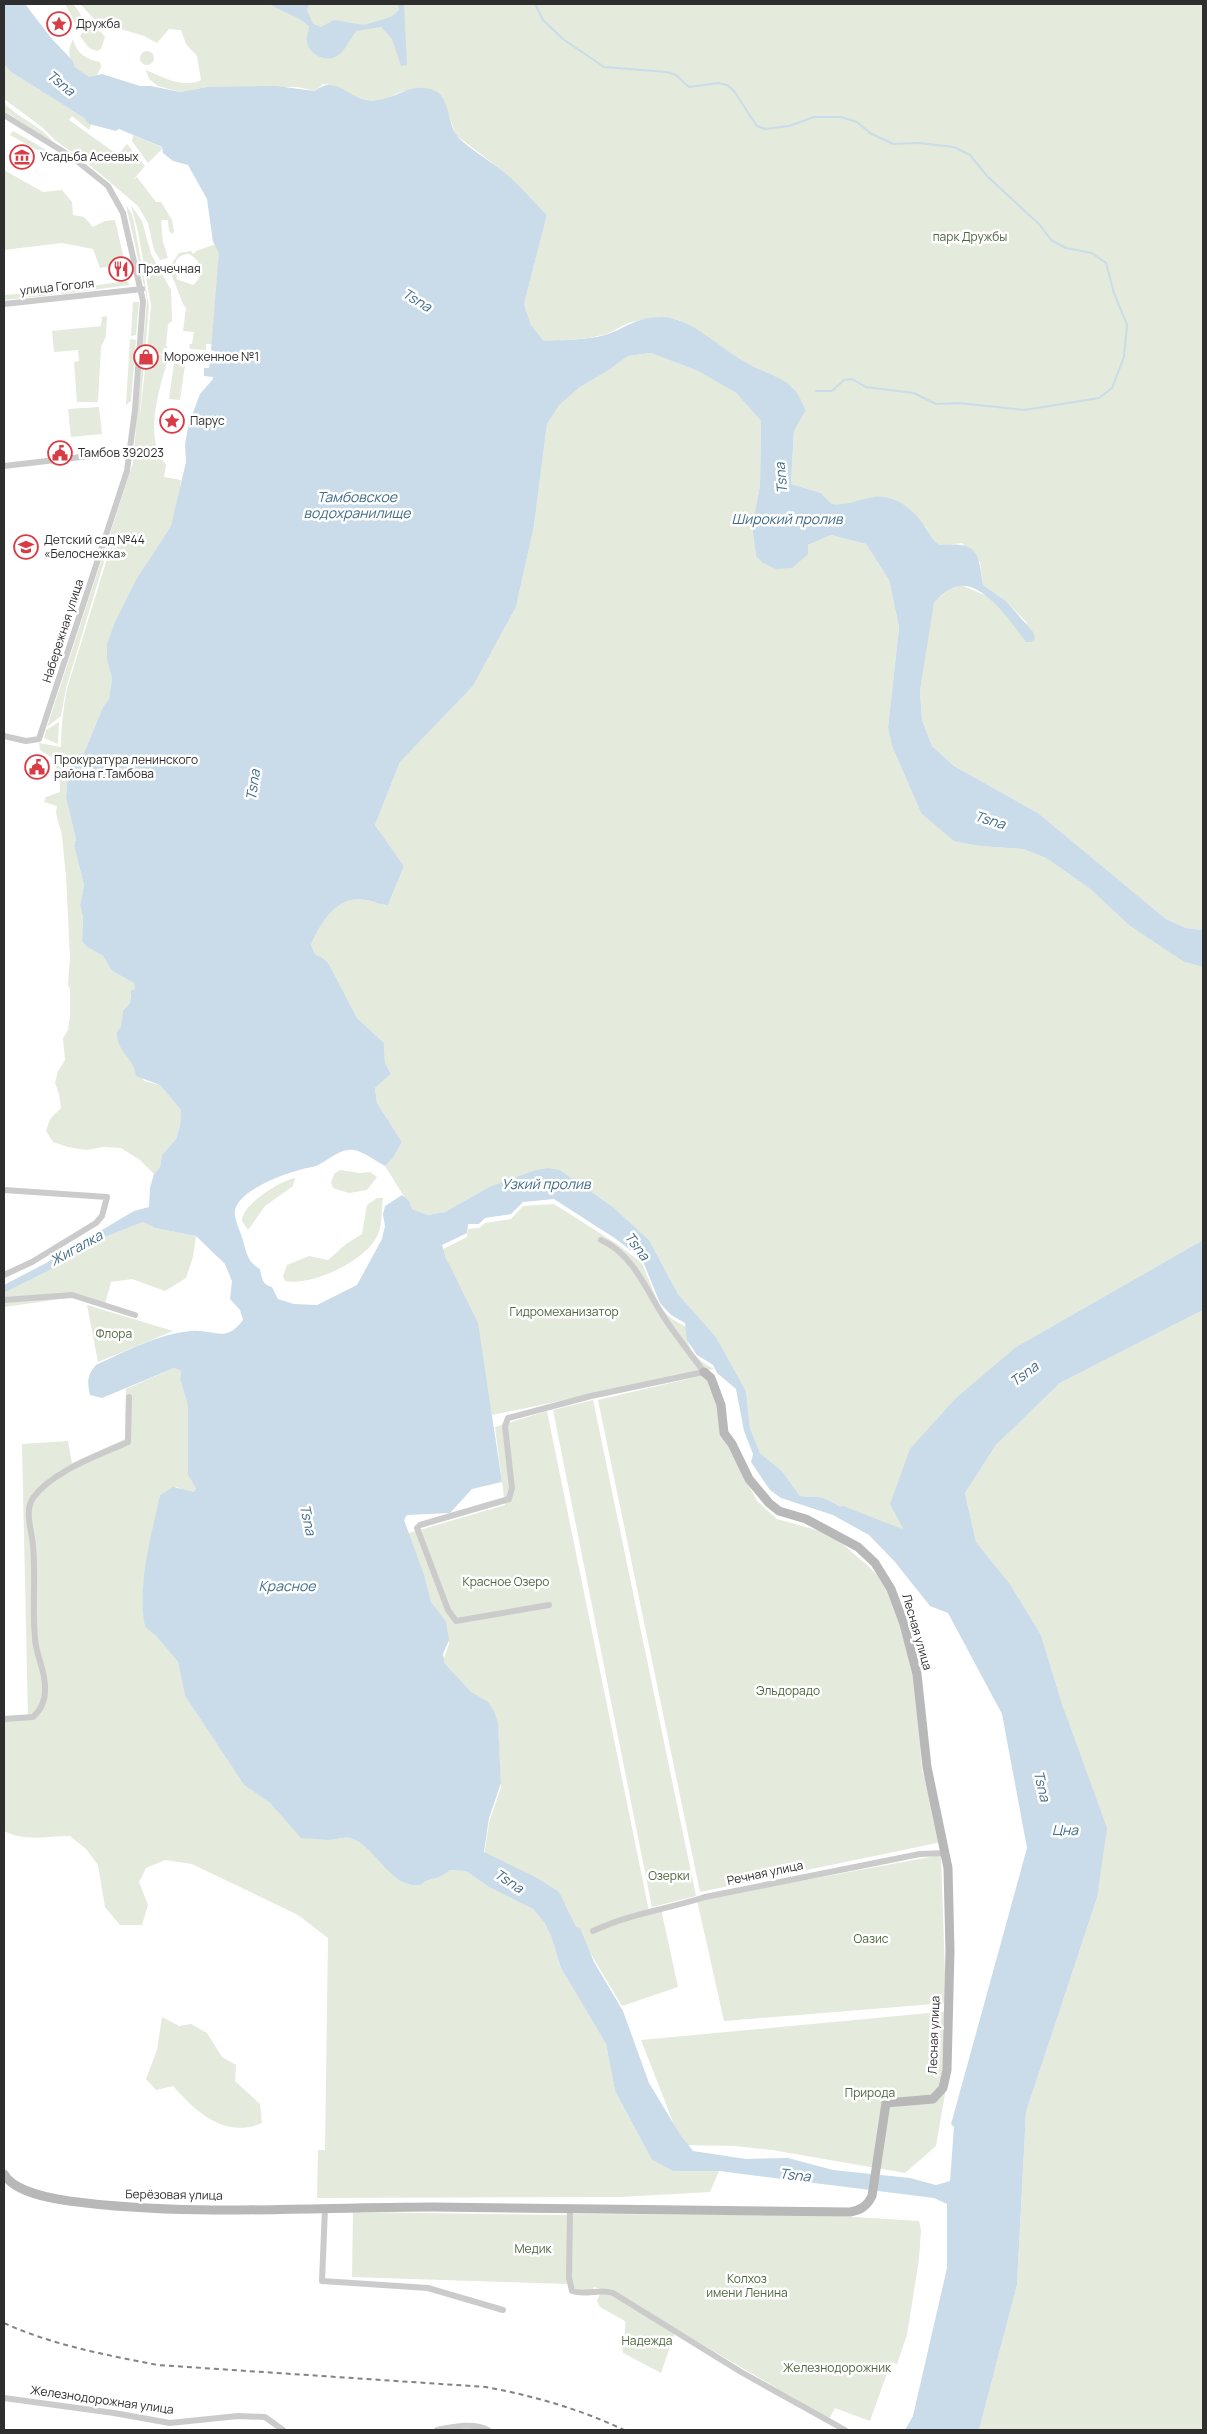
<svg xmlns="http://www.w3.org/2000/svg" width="1207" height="2434" font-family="Manrope,sans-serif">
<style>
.green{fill:#e4eadc;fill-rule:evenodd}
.water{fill:#cadce9;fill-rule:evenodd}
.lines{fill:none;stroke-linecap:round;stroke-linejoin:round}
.stream{stroke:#cadce9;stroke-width:2}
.river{stroke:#cadce9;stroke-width:10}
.street{stroke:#cbcbcb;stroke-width:6}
.secondary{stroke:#b8b8b8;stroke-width:9}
.rail{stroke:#838383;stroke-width:2;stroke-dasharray:5 4;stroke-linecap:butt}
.labels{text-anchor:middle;stroke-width:5;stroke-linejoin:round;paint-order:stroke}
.poi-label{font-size:12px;fill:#2e2e2e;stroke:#fff;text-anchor:start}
.park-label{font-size:12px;fill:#50663e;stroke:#fff}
.street-label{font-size:12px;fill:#2e2e2e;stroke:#fff}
.water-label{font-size:14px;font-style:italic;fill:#426c8a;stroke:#fff}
</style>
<rect width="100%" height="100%" fill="#fff"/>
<path class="green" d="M65 4H73C80 13 87 20 79 30Z
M80 4H1203V930L1186 928 1166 919 1038 813 954 766 932 746 922 720 920 691 933 602 951 589 961 585 989 597 1005 614 1028 624 1006 601 983 585 980 562 962 543 939 546 931 539 926 527 874 497 851 504H832L821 493 791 484 794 431 806 410 793 387 744 362 679 320 664 317 645 319 628 323 607 334 589 338 545 342 531 325 524 304 547 215 504 172 456 135 442 96C431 95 418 91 407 91 394 91 388 104 366 100 351 96 339 85 323 84L315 91 298 87H207L180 92 158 86 149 79 146 70C162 77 184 89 201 80L197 56 186 44 181 30 169 29 157 43 144 36 97 22Z
M87 26 101 32 105 37 101 49 97 51 89 48 80 36Z
M73 39C76 53 87 60 100 62L101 67 97 75 90 78C74 68 63 58 73 39Z
M140 58a7 7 0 1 1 14 0a7 7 0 1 1-14 0Z
M4 64 11 72 84 118 91 125 89 130 72 116 69 120 118 155 127 144 145 166 133 180 137 177 156 202H161L172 220 174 231 172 234 169 231 168 220H162L161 222 163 242 168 258 160 260 154 250 148 223 138 206 85 161 56 141 42 127 4 99Z
M4 103C18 118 40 125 53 142L4 111Z
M13 131 50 152 46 155 10 135Z
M133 135 163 148 148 163 132 141Z
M4 170 43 192 62 190 72 202 73 215 84 217 93 227 105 221 115 220 124 259 115 262 116 266 100 268 93 249 62 243 4 250Z
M126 205 132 214 134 222 149 306 139 423 146 361H150V354L162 355V358L168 359C159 390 143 438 166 465L164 477 181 480 178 502 171 526 137 578 107 660 112 678 109 700 103 707 84 753 75 755 68 772 66 798 76 839 74 846 84 885 80 905 83 917 82 941 87 947 103 956 112 971 134 983 135 989 130 996V1003C110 1024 132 1059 144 1081L160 1085 181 1110 180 1126 176 1139 162 1155 160 1167 154 1174 140 1160 121 1148 104 1147 86 1150 68 1147 53 1142 46 1131 50 1119 61 1108 59 1094 55 1083 58 1071 65 1060 63 1038 68 1030 70 1017V990L68 984 70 957 66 876 62 836 56 813 57 806 44 802 46 797 60 792V783L54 759 40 750 39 743 61 747C61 727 63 709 67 689L109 552 106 555 66 688 61 716 47 727 133 463 147 299Z
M131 205 142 221 151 254 171 290 172 321 168 324 166 346 168 348H164L162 354 147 350 151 305 138 232Z
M216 244 221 254 212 344H206V350L190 349 189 344H192L194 332 183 331 186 308 183 304 169 268 179 253 191 251 194 254 196 251ZM188 254C202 259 205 276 193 285L176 279 178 274C172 264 176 255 188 254Z
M128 281 129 285 62 294 60 290Z
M54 291 52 295 4 300V295Z
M133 302H139L136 335 131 336Z
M107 316 106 336 101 347 98 402H77L74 362 79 361 78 350 54 352 52 331 101 326 102 317Z
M130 339 136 340 131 401 126 405Z
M651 353 698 371 736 393 761 421 760 486 752 526 756 556 808 545 831 535 866 544 889 580 899 627 888 728 892 746 921 813 980 846 1023 849 1046 858 1089 888 1130 926 1184 962 1203 967V1240L1016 1347 903 1528C872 1539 853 1510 826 1499 819 1496 808 1497 800 1496L782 1471 760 1453 750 1428 746 1391 716 1337 678 1294 649 1240 613 1207 560 1170 489 1187 445 1212 428 1215 412 1209 385 1166 393 1158 402 1142 377 1103 375 1088 391 1074 385 1063 384 1043 357 1018 329 964 323 958 315 954 311 945C321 922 336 894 366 900 374 901 379 905 388 905L404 866 375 825 400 762 473 686 516 607 534 526 547 424 558 405 580 387 609 370 628 356Z
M174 363 185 365 180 400 169 399Z
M99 407 102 434 71 437 68 409Z
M59 722 58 744 44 738 46 730Z
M340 1170 360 1173 370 1172 377 1177 367 1190 349 1193 333 1188 331 1182 334 1174Z
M295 1178 293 1186 265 1206 248 1230 242 1221C242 1205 279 1181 295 1178Z
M377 1198H383C381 1211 383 1229 375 1240 360 1263 312 1286 285 1281L283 1276 287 1265 309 1256 328 1260 346 1244 362 1234 367 1205Z
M554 1204 617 1244 642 1263 660 1308 672 1319 686 1327C688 1351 693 1357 714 1369L492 1415 484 1367 443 1249 467 1237 468 1229 479 1228 485 1223 511 1219 523 1206Z
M143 1222 155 1228 196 1236 193 1257 186 1278 165 1291 132 1279 111 1282 105 1304 75 1297 4 1307V1293L52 1269 70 1256 100 1239Z
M87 1305 173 1331 98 1362Z
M1203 1310V2430H979L1017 2285 1026 2112 1097 1898 1063 1707 1041 1635 1010 1584 976 1542 965 1493 996 1445 1060 1383Z
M174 1368 181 1371 180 1379 188 1406V1475L196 1487 194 1492 184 1491 177 1487 160 1495 143 1585 145 1627 156 1636 178 1662 185 1696 244 1785 270 1803 301 1837C310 1838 319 1840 328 1840 338 1840 346 1835 355 1840 377 1850 392 1890 421 1885 430 1876 437 1882 450 1870L466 1871 489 1887 533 1909 544 1922 551 1936 561 1968 606 2044 615 2091 652 2160 673 2171H719L710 2192 621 2197 317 2198 318 2150H325L328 1938 298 1915 192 1864 165 1860 146 1868 139 1882 148 1905 142 1925H120L105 1907 98 1865 86 1849 70 1836C45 1836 26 1842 4 1831V1720L28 1718 22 1444 68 1441 72 1463 125 1439 126 1389Z
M713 1373 728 1447 757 1501 777 1519 831 1534 868 1566 891 1589 914 1672 922 1770 935 1807 942 1842 700 1892 598 1400Z
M593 1400 696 1896 652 1907 553 1410Z
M547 1411 649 1911 661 1909 678 1987 622 2006 577 1931 484 1856 489 1823 501 1787 498 1727 495 1715 445 1668 444 1658 449 1644 446 1627 435 1613 406 1534 505 1505 495 1427Z
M941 1855 946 2003 724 2021 697 1900Z
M950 2011 945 2094 936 2146 905 2173 772 2150 735 2146 682 2145 641 2040Z
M162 2017 179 2026 191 2024 207 2033 222 2057 236 2065 235 2081 260 2104 262 2123C225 2139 196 2112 173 2086L156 2090 146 2079 157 2050Z
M353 2212 567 2215 569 2217 567 2284 352 2277Z
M572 2214 822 2215 919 2221 921 2230 919 2259 907 2335 897 2364 891 2362 870 2421 835 2408 829 2419 613 2292 594 2287 591 2291 572 2288Z
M601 2292 609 2293 675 2332 661 2373 623 2353C621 2342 627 2332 625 2321L600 2307 597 2301Z"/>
<path class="water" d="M4 4H25L52 39 72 60 75 67 89 77 102 74 140 86H151L180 92 207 87 276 86 315 91C334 75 346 95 366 100 391 105 410 79 435 91 449 96 448 123 456 134 463 145 492 162 504 172 519 185 533 201 547 215L524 304 531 325 544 341C564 340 586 340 605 335 627 328 635 317 662 317 690 317 721 349 745 362 759 371 780 376 792 387 798 392 802 403 806 410L794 431 791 484 821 493 832 504C848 506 859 499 874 497 896 494 914 510 925 527 930 534 932 540 939 545 977 542 978 549 983 585L1006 601 1033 632 1035 639 1031 642H1026C1013 625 985 583 960 586 950 587 941 596 934 602L920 691 922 720 932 746 954 766 1038 813 1166 919 1186 928 1203 930V967L1184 962 1130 926 1089 888 1046 858 1023 849 980 846 954 841 921 813 892 746 888 728 899 627 889 580 866 544 831 535 808 545V554L792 568 776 569 763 563 756 556 752 526 760 486 761 421 736 393 698 371 651 353 628 356 609 370 580 387 559 405 547 424 534 526 516 607 473 686 400 762 375 825 404 866 388 905C379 905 374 901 366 900 337 894 321 922 311 945L315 954 323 958 329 964 357 1018 384 1043 385 1063 391 1074 375 1088 377 1103 402 1142 393 1158 385 1166C376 1161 364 1152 354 1150 338 1147 325 1165 312 1167 291 1171 249 1185 237 1205 231 1215 239 1227 242 1237 246 1251 247 1262 260 1269 262 1278 262 1285 272 1287L278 1299 294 1304 317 1305 357 1285 382 1239 385 1226 383 1214 385 1206 402 1195 409 1201 412 1209 428 1215 445 1212 489 1187 536 1170 548 1168 560 1170 613 1207 649 1240 678 1294 716 1337 746 1391 750 1428 760 1453 782 1471 800 1496C808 1497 819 1496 826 1499 852 1510 872 1539 903 1528L890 1504 910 1449 955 1399 1016 1347 1203 1240V1310L1060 1383 996 1445 965 1493 976 1542 1010 1584 1041 1635 1063 1707 1107 1828 1097 1898 1026 2112 1017 2285 979 2430H905L913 2416 947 2268V2204L934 2198 719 2171H673L652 2160 615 2091 606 2044 561 1968 551 1936 544 1922 533 1909 489 1887 466 1871 450 1870C437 1882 430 1876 421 1885 392 1890 377 1850 355 1840 346 1835 338 1840 328 1840 319 1840 310 1838 301 1838L270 1803 244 1785 185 1696 178 1662 156 1636 145 1627C137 1583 151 1538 160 1495L173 1487 194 1492 196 1488 188 1475V1406L180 1379 181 1371 174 1368 102 1398 90 1395C87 1382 87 1375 96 1365 126 1351 158 1334 191 1331 215 1329 225 1344 243 1320L240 1310 230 1299 232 1281 225 1264 196 1236 155 1228 143 1222 100 1239 70 1256 52 1269 4 1293V1285L46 1263 134 1211 149 1207 150 1188 154 1174 160 1167 162 1155 176 1139 180 1126 181 1110 160 1085 136 1076C134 1057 116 1052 117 1032L121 1027 123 1011 130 1003 131 991 135 989 134 983 112 971 103 956 87 947 82 941 83 917 80 905 84 885 74 846 76 839 66 798 68 772 75 755 84 753 103 707 109 699 112 678 107 660V644L115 622 137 578 171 526 186 462 185 444 189 423 200 394 213 379V377L204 376V368H209L210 362 217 360V352L211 350 219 253 213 242 207 199 188 165 173 161 163 153 162 147 119 129 116 131 89 124 84 118 11 72 4 64ZM554 1199 616 1239 642 1259 660 1303 671 1315 685 1323 687 1340 697 1355 713 1365 717 1373 736 1389 744 1431 753 1454 751 1462 770 1490 781 1498 833 1515 869 1535 895 1562 930 1606 948 1613 1002 1714 1027 1848 953 2117 951 2124 954 2127 950 2181 936 2185 910 2178 833 2170 788 2158 746 2159 693 2151 681 2136 649 2083 623 2011 594 1962 580 1928 576 1927 559 1892 537 1878 484 1852 489 1818 501 1783 498 1723 494 1711 488 1702 471 1692 445 1664 443 1654 449 1640 446 1622 431 1602 424 1575 404 1520 407 1515 450 1513 472 1489 502 1482 478 1323 446 1258 442 1245 467 1233 468 1224H479L485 1218 511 1214 523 1202Z
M270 4H309L307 10 313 24 321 27 334 20 364 25 391 17 399 10 398 4H404L407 65 401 66 392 39 381 27 356 31C350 39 346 50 337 56 326 63 308 54 307 41 306 36 309 31 309 26 297 15 283 13 270 4Z"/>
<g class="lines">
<path class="stream" d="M535 4 543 20 563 39 604 67 667 72 676 75 689 87 718 83 727 85 734 91 757 126 765 129 789 126 814 117H841L857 122 870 133 893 144 919 143 954 147 970 155 987 176 1040 225 1051 240 1066 248 1092 253 1106 263 1114 293 1127 325 1124 357 1112 388 1099 398 1024 410 959 403 936 404 914 393 866 387 852 379 844 380 832 391H816"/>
<path class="river" d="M842 1511 906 1536"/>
<path class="street" d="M4 115 72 157 108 186 123 213 143 301 135 410 127 471 39 739 26 741 4 736
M4 304 142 289
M4 466 107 454 130 455
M4 1190 107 1197 102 1216 96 1223 32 1262 4 1275
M4 1300 72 1295 135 1315
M549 1605 456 1621 448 1610 417 1528 420 1525 509 1499 512 1488 505 1426 508 1418 591 1396 704 1372C692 1356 679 1339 667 1322 648 1294 634 1254 601 1240
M4 1719 33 1717C41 1710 45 1702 45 1690 46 1670 36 1657 35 1638 32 1608 36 1577 33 1546 32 1531 24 1511 33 1498 52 1471 100 1455 128 1442L129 1397
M593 1931C629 1914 668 1909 705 1897L920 1854 946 1853
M325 2208 322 2281 428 2288 503 2310
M570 2210 569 2278 572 2291C587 2296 599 2288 613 2293L741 2372 845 2430
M4 2398 114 2413 170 2423 238 2416 265 2417 283 2430
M437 2430C452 2427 474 2422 488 2430"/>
<path class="secondary" d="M4 2174C14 2192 49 2198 69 2201 189 2217 312 2207 433 2207 572 2208 711 2211 850 2212 861 2210 867 2206 872 2196L886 2103 933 2099 943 2088 947 2070 950 1951 948 1868 927 1767 917 1674 904 1624 891 1589 875 1563 858 1547 806 1519 779 1511 769 1503 749 1479 732 1444 724 1433 721 1405 711 1378 704 1372"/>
<path class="rail" d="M4 2323C52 2345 106 2355 158 2365L486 2387C534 2396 580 2409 624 2430"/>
</g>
<defs>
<g id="sight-ring" transform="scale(1.25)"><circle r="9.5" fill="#fff" stroke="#d83c45" stroke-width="1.5"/><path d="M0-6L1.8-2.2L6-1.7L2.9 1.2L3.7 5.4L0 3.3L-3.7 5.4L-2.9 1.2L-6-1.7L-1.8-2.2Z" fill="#d83c45"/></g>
<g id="museum-ring" transform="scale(1.25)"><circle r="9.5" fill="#fff" stroke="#d83c45" stroke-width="1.5"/><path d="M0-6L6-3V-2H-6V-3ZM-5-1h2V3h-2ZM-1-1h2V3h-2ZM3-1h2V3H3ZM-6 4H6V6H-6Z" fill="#d83c45"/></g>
<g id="restaurant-ring" transform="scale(1.25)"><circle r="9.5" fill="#fff" stroke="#d83c45" stroke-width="1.5"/><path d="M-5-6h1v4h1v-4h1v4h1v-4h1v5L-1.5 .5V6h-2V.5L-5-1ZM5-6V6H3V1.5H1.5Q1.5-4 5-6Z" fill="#d83c45"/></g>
<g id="shop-ring" transform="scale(1.25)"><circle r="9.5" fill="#fff" stroke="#d83c45" stroke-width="1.5"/><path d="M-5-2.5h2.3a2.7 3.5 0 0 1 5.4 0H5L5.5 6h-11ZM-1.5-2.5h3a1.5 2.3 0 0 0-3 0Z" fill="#d83c45"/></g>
<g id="civic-ring" transform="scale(1.25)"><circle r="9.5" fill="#fff" stroke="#d83c45" stroke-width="1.5"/><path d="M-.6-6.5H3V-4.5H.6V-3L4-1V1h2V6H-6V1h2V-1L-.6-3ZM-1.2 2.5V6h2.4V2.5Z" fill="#d83c45"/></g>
<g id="school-ring" transform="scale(1.25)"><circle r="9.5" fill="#fff" stroke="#d83c45" stroke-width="1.5"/><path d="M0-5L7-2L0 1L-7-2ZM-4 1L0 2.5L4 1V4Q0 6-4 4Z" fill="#d83c45"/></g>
</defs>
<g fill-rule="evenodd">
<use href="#sight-ring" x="59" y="24"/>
<use href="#museum-ring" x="22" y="157"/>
<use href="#restaurant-ring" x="121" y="269"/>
<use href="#shop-ring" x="146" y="357"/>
<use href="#sight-ring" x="172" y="421"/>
<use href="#civic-ring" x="60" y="453"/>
<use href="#school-ring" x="26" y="547"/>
<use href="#civic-ring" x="37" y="767"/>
</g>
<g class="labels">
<g class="poi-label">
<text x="76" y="28">Дружба</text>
<text x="40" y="161">Усадьба Асеевых</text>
<text x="138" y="273">Прачечная</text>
<text x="164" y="361">Мороженное №1</text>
<text x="190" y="425">Парус</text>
<text x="78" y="457">Тамбов 392023</text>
<text x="44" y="544">Детский сад №44<tspan x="44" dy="14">«Белоснежка»</tspan></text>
<text x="54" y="764">Прокуратура ленинского<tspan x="54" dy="14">района г.Тамбова</tspan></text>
</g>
<g class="park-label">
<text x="970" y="241">парк Дружбы</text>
<text x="564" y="1316">Гидромеханизатор</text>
<text x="114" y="1338">Флора</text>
<text x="506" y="1586">Красное Озеро</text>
<text x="788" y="1695">Эльдорадо</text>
<text x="669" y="1880">Озерки</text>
<text x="871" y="1943">Оазис</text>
<text x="870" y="2097">Природа</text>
<text x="533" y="2253">Медик</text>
<text x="747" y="2283">Колхоз<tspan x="747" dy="14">имени Ленина</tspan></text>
<text x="647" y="2345">Надежда</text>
<text x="837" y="2372">Железнодорожник</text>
</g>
<g class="street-label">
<text transform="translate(57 287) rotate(-6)" y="4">улица Гоголя</text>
<text transform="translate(63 631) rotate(-72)" y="4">Набережная улица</text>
<text transform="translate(917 1632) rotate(74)" y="4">Лесная улица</text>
<text transform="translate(765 1873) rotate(-12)" y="4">Речная улица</text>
<text transform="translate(934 2035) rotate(-88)" y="4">Лесная улица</text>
<text transform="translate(174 2195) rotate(1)" y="4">Берёзовая улица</text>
<text transform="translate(102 2400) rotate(8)" y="4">Железнодорожная улица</text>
</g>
<g class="water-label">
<text transform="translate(61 83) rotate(39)" y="5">Tsna</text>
<text transform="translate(417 300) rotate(31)" y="5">Tsna</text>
<text transform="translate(781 478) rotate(-95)" y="5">Tsna</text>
<text x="357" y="502">Тамбовское<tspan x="357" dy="16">водохранилище</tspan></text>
<text x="787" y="524">Широкий пролив</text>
<text transform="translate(253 785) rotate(-82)" y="5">Tsna</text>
<text transform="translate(990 820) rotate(17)" y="5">Tsna</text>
<text x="546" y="1189">Узкий пролив</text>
<text transform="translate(637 1246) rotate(53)" y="5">Tsna</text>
<text transform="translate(76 1248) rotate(-29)" y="5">Жигалка</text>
<text transform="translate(1024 1374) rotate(-37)" y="5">Tsna</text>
<text transform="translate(308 1520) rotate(77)" y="5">Tsna</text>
<text x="287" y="1591">Красное</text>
<text transform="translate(1042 1786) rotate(76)" y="5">Tsna</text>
<text x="1065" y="1835">Цна</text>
<text transform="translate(509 1881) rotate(33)" y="5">Tsna</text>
<text transform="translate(795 2175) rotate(6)" y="5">Tsna</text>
</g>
</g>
<rect width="1207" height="2434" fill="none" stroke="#2e2e2e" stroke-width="10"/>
</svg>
